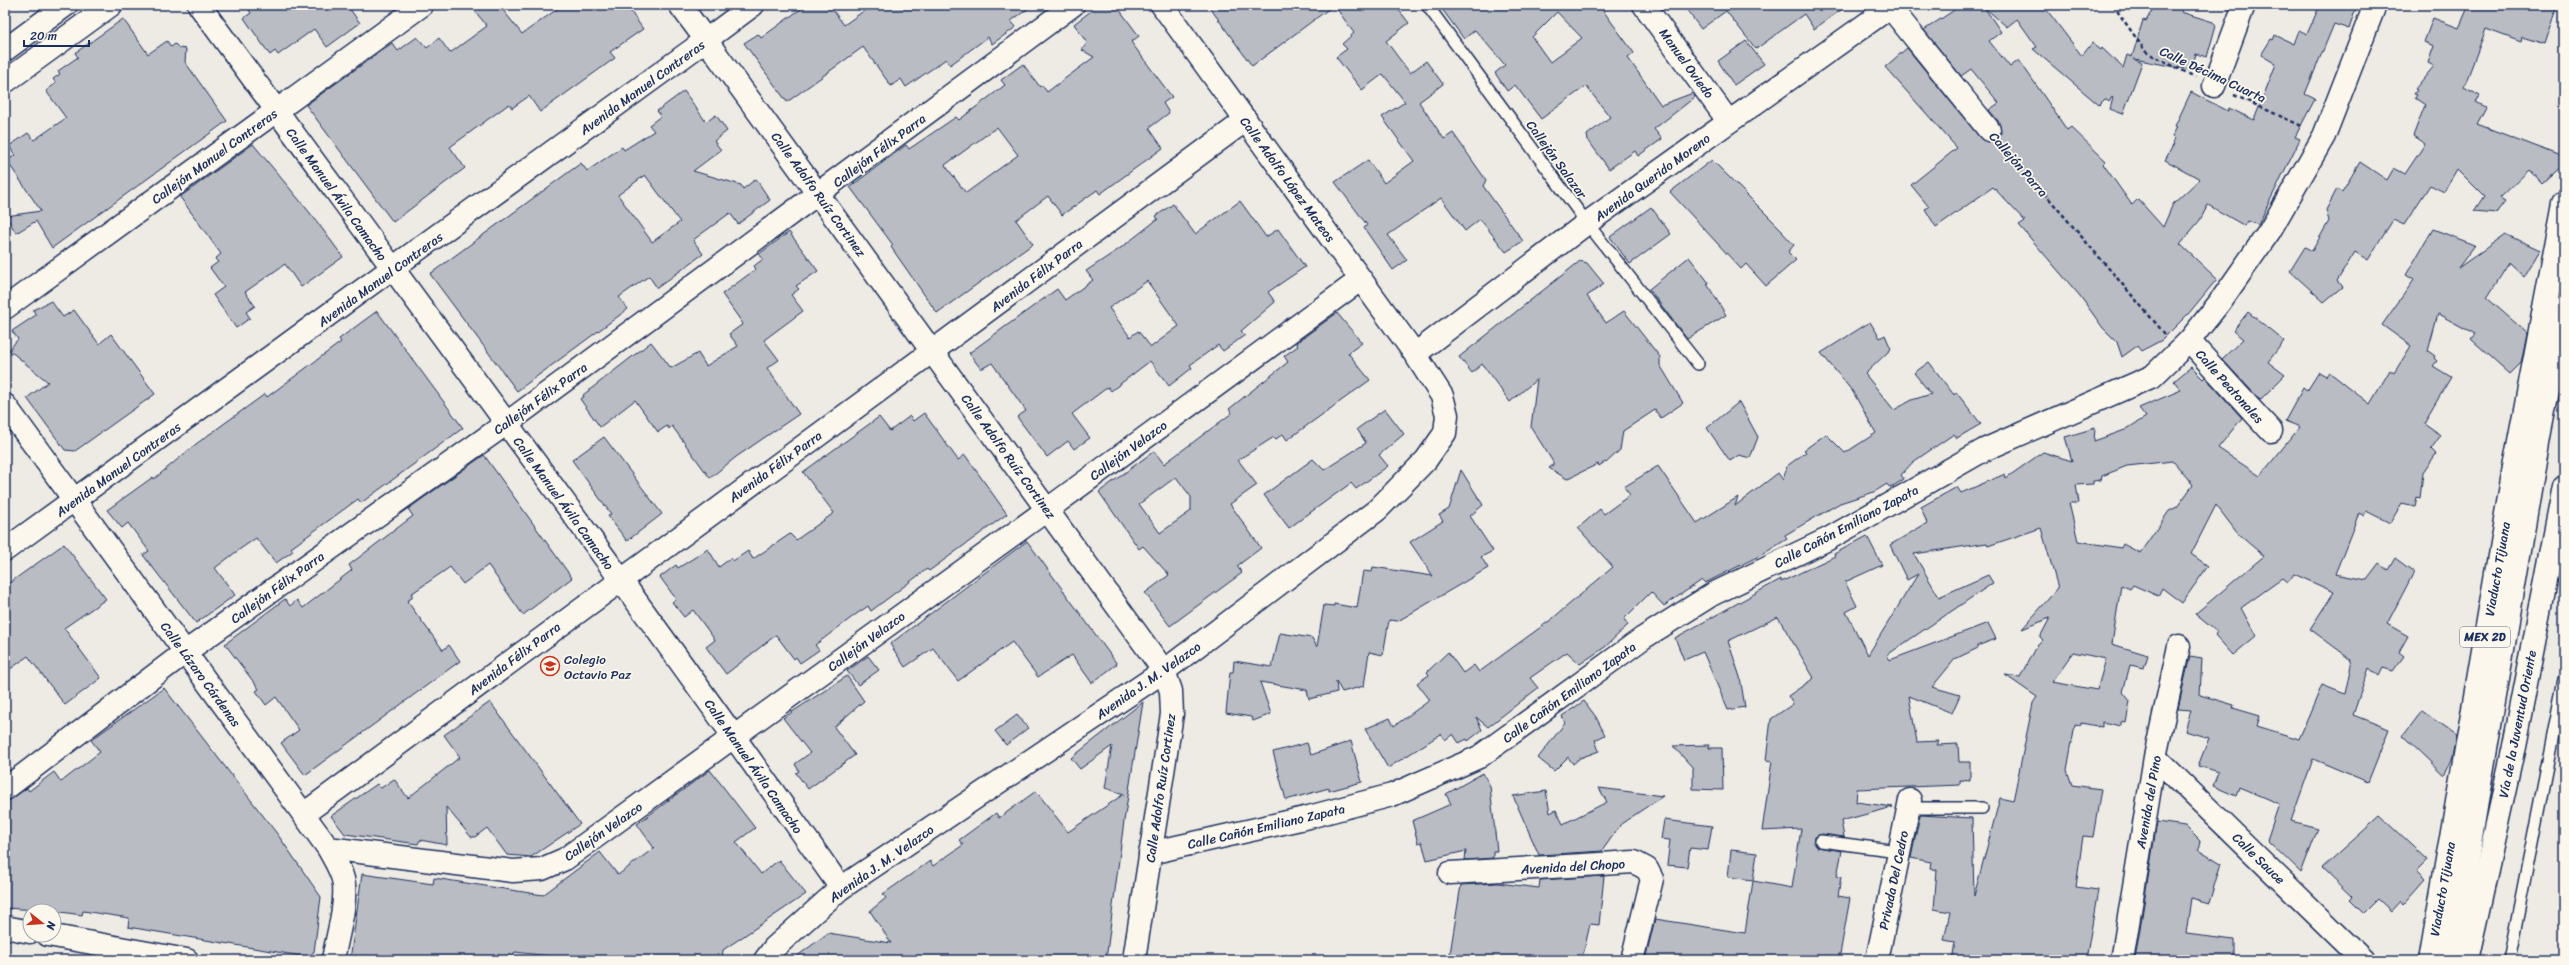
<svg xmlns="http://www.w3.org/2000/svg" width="2569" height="965" font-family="Sriracha,sans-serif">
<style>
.building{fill:#b9bcc3;stroke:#1b2f5e;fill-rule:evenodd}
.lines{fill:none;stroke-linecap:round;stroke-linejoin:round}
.service-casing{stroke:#1b2f5e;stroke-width:14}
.minor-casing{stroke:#1b2f5e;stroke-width:25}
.tertiary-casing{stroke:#1b2f5e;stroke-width:25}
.secondary-casing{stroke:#1b2f5e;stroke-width:25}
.motorway-casing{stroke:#1b2f5e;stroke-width:25}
.path{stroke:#1b2f5e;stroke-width:2.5;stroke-dasharray:4 3;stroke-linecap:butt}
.service{stroke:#fbf7ec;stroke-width:11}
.minor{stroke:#fbf7ec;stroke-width:22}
.tertiary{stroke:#fbf7ec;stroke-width:22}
.secondary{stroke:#fbf7ec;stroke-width:22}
.motorway{stroke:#fbf7ec;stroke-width:22}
.labels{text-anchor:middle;stroke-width:3.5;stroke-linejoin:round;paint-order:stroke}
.shield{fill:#fbf7ec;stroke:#5e6b89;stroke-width:1}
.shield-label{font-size:12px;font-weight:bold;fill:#1b2f5e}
.street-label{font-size:13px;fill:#1b2f5e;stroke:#fbf7ec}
.poi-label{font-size:13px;fill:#1b2f5e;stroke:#fbf7ec;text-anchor:start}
</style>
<rect width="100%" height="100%" fill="#eeebe4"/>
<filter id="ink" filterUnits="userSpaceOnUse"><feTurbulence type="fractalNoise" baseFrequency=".025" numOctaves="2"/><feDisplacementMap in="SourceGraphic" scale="8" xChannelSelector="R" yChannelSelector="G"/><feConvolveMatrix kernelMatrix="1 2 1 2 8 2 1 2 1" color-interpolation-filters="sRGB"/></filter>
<g filter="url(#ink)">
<path class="building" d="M246 5H347L360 23 327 47 314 29 278 55 275 51 270 55 244 18 251 13Z
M470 5H499L522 34 563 5H626L643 29 610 52 615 58 540 112 529 96 512 108 509 104 450 147 465 168 393 222 306 105 392 43 398 51 417 37 427 48 439 38 450 53 487 26Z
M806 5H829L844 25 872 5H1033L1011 21 1016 27 992 44 988 37 950 65 946 59 906 87 901 79 891 86 863 47 787 102 744 43 758 34 761 38Z
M1099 5H1116L1139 36 1131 42 1172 97 1163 103 1169 113 1149 128 1163 148 1100 194 1097 190 1062 215 1048 196 1016 220 1033 244 937 313 891 247 893 245 850 187 906 145 909 149 956 117 959 120 1005 85 1001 80 1023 64 1040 87 1042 85 1047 92 1094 57 1082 50 1087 43 1074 24ZM997 127 1018 155 966 193 945 165Z
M1208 5H1395L1409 23 1386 41 1410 73 1426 61 1443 84 1419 102 1444 139 1453 133 1486 180 1483 186 1523 241 1506 252 1480 219 1465 231 1441 198 1388 235 1407 260 1393 270 1364 228 1367 225 1335 182 1368 160 1384 183 1414 161 1382 117 1405 102 1383 74 1362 90 1336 57 1347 49 1342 44 1354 33 1334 5 1252 66Z
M1439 5H1599L1634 53 1628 58 1661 105 1693 93 1695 97 1654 129 1662 139 1638 156 1635 151 1609 169 1588 140 1587 135 1610 117 1586 86 1541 119 1515 85 1507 91 1495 73 1505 65 1475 30 1464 39ZM1557 12 1582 38 1550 62 1532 37Z
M1683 5H1848L1814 29 1804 14 1756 49 1726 11 1701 29Z
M1962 5H2043L2082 56 2092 43 2101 50 2102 48 2123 68 2127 55 2132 57 2143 20 2146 21 2155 5H2184L2181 12 2213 22 2216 25 2207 57 2196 54 2191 70 2134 59 2142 63 2123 114 2110 109 2113 98 2112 97 2109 102 2105 99 2099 105 2033 49 2037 47 2017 19 2007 27 1984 7 2001 32 1989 41 2010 67 2019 60 2067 130 2071 127 2106 161 2103 164 2132 205 2138 199 2163 227 2173 204 2200 179 2165 160 2174 144 2172 143 2175 139 2172 137 2177 127 2175 126 2191 92 2228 111 2229 108 2254 120 2276 64 2261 55 2271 39 2273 40 2275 35 2294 44 2299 30 2307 34 2320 5H2357L2349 29 2334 24 2305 94 2315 99 2295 137 2300 139 2258 225 2248 221 2245 226 2208 205 2200 220 2180 244 2217 279 2189 313 2162 340 2141 351 2137 346 2122 357 2117 342 2103 328 2080 296 2019 225 2025 221 1993 187 1936 227 1925 209 1929 207 1911 185 1957 148 1885 67 1907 48 1980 138 1991 142 2001 134 1999 122 1989 110 1999 103 1971 69 1961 76 1924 30Z
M2469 5H2558L2545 44 2522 37 2521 42 2486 29 2464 87 2480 96 2476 102 2486 107 2477 124 2564 157V164L2542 184 2529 170 2500 198 2505 201 2496 213 2474 211 2484 196 2457 169 2444 192 2430 185 2404 225 2393 220 2368 260 2355 252 2337 281 2342 287 2324 302 2290 271 2305 247 2312 251 2329 221 2326 210 2337 189 2342 192 2360 162 2387 180 2394 168 2405 174 2425 144 2413 136 2425 105 2415 98 2417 95 2414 94 2417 90 2415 89 2434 66 2428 63 2434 46 2424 42 2433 18 2459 28Z
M123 19 148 54 167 41 171 47 175 44 179 48 186 49 185 62 227 121 52 248 36 221 16 233 6 216 41 211 7 161 15 155 9 146 28 133 34 140 66 118 46 91 56 83 53 79 60 74 58 71 78 57 75 53Z
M1746 41 1764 64 1734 85 1718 61Z
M684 91 706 122 716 115 727 131 714 141 721 150 693 171 741 185 743 189 756 179 770 200 738 224 730 213 693 240 703 254 657 288 649 276 619 297 628 309 517 391 430 274 581 163 587 171 622 147 624 150 654 131 649 125 661 116 657 111ZM645 175 680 222 652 242 618 195Z
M253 144 315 219 343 257 301 287 285 264 245 292 255 306 246 312 250 318 236 328 213 295 224 287 210 268 218 262 215 259 221 254 180 197Z
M1712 160 1783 231 1782 232 1794 245 1788 252 1796 260 1766 286 1746 264 1741 269 1670 192Z
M1240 201 1266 237 1278 229 1305 267 1268 292 1275 302 1241 331 1245 335 1223 351 1218 345 1190 365 1192 368 1169 386 1150 361 1111 391 1108 387 1072 414 1090 438 1074 449 1068 441 1047 457 1017 417 1026 411 992 363 981 369 969 353 1057 289 1065 300 1093 280 1086 271 1122 247 1158 219 1156 216 1173 204 1195 234ZM1147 281 1179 326 1151 347 1138 331 1130 337 1109 308Z
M1651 207 1671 234 1630 264 1610 237Z
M2433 229 2475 245 2458 268 2506 234 2540 250 2524 277 2509 263 2487 298 2527 333 2521 363 2510 374 2471 339 2475 334 2438 314 2428 351 2435 356 2434 358 2437 361 2433 366 2451 377 2424 423 2441 435 2431 449 2436 454 2423 473 2420 498 2417 497 2415 506 2402 503 2390 523 2366 511 2364 516 2359 513 2335 574 2367 580 2379 564 2388 570 2395 558 2414 572 2387 624 2408 636 2399 652 2404 656 2393 671 2383 668 2379 676 2369 668 2353 715 2389 729 2368 782 2313 759 2291 821 2318 828 2301 873 2267 840 2279 804 2239 787 2236 796 2213 786 2218 772 2198 766 2209 738 2185 731 2191 710 2178 709 2190 656 2202 658 2200 695 2234 705 2233 708 2260 716 2257 726 2299 739 2322 685 2345 694 2352 660 2310 629 2334 592 2294 574 2288 582 2283 578 2241 608 2256 636 2233 655 2215 635 2217 632 2195 614 2264 556 2238 534 2216 505 2191 554 2208 566 2182 603 2162 588 2158 596 2133 585 2130 589 2121 585 2112 644 2148 655 2144 668 2130 665 2123 692 2130 701 2126 723 2121 722V726L2102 722V727L2081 723V726L2075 725 2067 770 2072 785 2101 789 2093 837 2083 836 2076 887 2098 890 2086 960H1952L1955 942 1944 940 1950 912 1934 909 1937 870 1930 868 1931 862 1911 858 1920 815 1972 818 1974 896 2000 798 2013 801 2033 703 2037 697 2005 675 2020 677 2035 648 2043 640 2040 637 2050 618 2022 629 2058 588 2041 528 1988 546 1987 543 1914 554 1939 597 1988 575 1993 583 1887 655 1890 660 1988 623 1996 639 1977 646 1978 648 1955 659 1932 687 1960 695 1952 713 1909 696 1917 742 1939 741 1937 745 1958 744 1959 762H1970V781L1960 780V785L1857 789 1856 802 1893 807 1841 821 1844 837 1822 834 1815 837 1814 843 1817 847 1842 851 1837 876 1841 877 1838 896 1850 898 1839 960H1645L1655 919 1745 933 1753 881 1792 888 1801 829 1762 831 1772 761 1766 760 1771 719 1793 704 1788 696 1814 678 1778 617 1728 641 1740 677 1745 707 1728 710 1703 652 1684 660 1675 638 1781 579V582L1835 556 1834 554 1867 536 1882 565 1845 582 1857 606 1846 612 1868 655 1918 574 1907 580 1890 545 1927 523 1921 507 1957 487 1961 493 2005 474 2006 478 2043 452 2072 461 2065 437 2095 428 2094 441 2125 430 2146 417 2139 408 2181 390 2174 381 2191 367 2203 379 2205 377 2242 418 2218 448 2260 476 2300 427 2285 421 2303 388 2307 391 2319 372 2326 376 2329 372 2370 404 2390 370 2394 373 2411 346 2382 325 2414 280 2406 275ZM2173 461 2193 485 2177 507 2169 511 2140 553 2123 544 2121 548 2078 541 2069 503H2079L2076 485 2093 484V481L2101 480 2102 476 2127 466ZM2073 652 2106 659 2097 690 2052 682Z
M789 232 818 271 796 286 799 289 791 295 803 311 764 340 779 360 767 368 799 414 736 457 710 478 672 426 669 429 667 426 658 432 635 400 600 427 580 399 584 397 583 395 651 342 671 368 698 353 706 366 738 346 729 334 743 324 722 294 756 269 754 266 763 259 759 254Z
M1689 257 1709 283 1707 284 1726 315 1687 339 1649 289Z
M1580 261 1587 263 1604 284 1587 296 1606 323 1624 311 1660 357V365L1683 403 1661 418 1655 410 1623 431 1620 450 1606 463 1605 462 1599 466 1598 464 1567 479 1549 468 1553 465V462L1531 427 1537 379 1510 402 1482 364 1472 373 1459 357Z
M51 301 63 317 74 310 99 344 111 334 155 394 75 451 65 450 27 398 48 382 9 350 18 339 12 331 36 315 33 310Z
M377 311 463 428 361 503 358 499 291 548 293 551 276 563 256 538 236 552 215 568 235 595 196 623 143 555 149 551 128 523 122 528 107 510 153 477 154 479 196 444 265 394 267 397 341 342 339 339Z
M2248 312 2284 341 2268 362 2285 375 2260 400 2222 359 2243 339 2233 331Z
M1337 313 1362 343 1348 353 1370 380 1287 440 1283 434 1276 439 1274 437 1238 460 1257 485 1230 504 1261 548 1237 566 1242 573 1170 626 1145 593 1169 575 1143 546 1139 549 1099 492 1154 451 1164 464 1232 413 1229 409 1288 362 1284 356 1298 346 1296 343ZM1176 477 1191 497V511L1160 533 1139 504Z
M1870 322 1880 338 1885 335 1891 349 1865 374 1894 410 1912 400 1931 394 1914 373 1929 362 1954 395 1956 392 1981 424 1957 438 1954 434 1913 462 1901 475 1904 479 1890 488 1887 484 1874 492 1840 503 1785 535 1787 539 1763 554 1705 583 1702 580 1664 606 1651 592 1624 619 1628 625 1605 647 1580 664 1567 652 1530 678 1538 688 1488 727 1476 717 1482 730 1468 741 1467 739 1459 743 1453 734 1445 740 1441 734 1388 768 1365 729 1390 718 1394 726 1430 700 1417 683 1429 675 1427 672 1448 652 1463 673 1474 665 1479 672 1552 619 1613 567 1578 528 1600 509 1604 514 1630 495 1624 487 1658 466 1697 523 1738 497 1735 506 1778 473 1783 480 1787 466 1806 452 1804 450 1826 434 1845 453 1876 433 1853 392 1821 353Z
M1739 402 1758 437 1750 458 1739 455 1730 461 1707 428Z
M1385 409 1404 434 1379 455 1388 466 1356 489 1351 483 1289 528 1264 495 1313 459 1324 470 1366 443 1357 429Z
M924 413 958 460 965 455 1007 514 929 571 927 569 871 611 868 606 855 615 815 645 819 650 800 663 796 657 794 659 776 635 726 674 706 647 715 640 693 610 684 617 672 602 676 599 660 577 676 565 678 568 708 549 719 567 731 558 733 561 748 551 753 559 790 534 796 540 834 513 803 472 879 417 890 431 910 416 913 421Z
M604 437 662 514 627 541 608 516 611 514 572 460Z
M484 455 572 578 523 615 488 565 463 584 450 567 411 594 413 597 407 601 443 650 449 645 460 661 305 775 281 743 299 730 276 697 266 705 256 691 259 689 225 644 285 599 290 606 297 600 303 608 352 570 349 565 413 516 408 509Z
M1461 470 1483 505 1470 516 1493 551 1481 557 1488 568 1398 621 1389 620 1383 655 1369 652 1364 686 1342 692 1336 681 1337 692 1309 699 1307 690 1260 682 1271 714 1253 721 1251 717 1226 713 1230 672H1233L1234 661 1272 667 1280 633 1312 638 1317 647 1324 605 1334 606V604L1357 608 1363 571 1372 572 1373 567 1433 576 1410 542 1443 521 1439 515 1449 509Z
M1027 541 1117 664 1092 683 1072 655 1038 677 1012 642 958 681 933 648 905 667 890 644Z
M64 544 106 599 64 628 101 678 65 705 28 656 5 673V586Z
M868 656 879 670 858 685 847 671Z
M847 676 864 701 834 727 855 755 808 789 796 773 799 771 795 764 810 753 783 718Z
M164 688 278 835 321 897 314 952 307 957 128 927 129 918 83 911 82 915 54 911 5 908 7 802 27 788 29 791 54 772 61 782 100 752 91 740Z
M1584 701 1596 717 1605 735 1595 740 1599 751 1580 758 1573 764 1568 757 1554 771 1538 758 1565 723 1562 716Z
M490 702 580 824 531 857 507 855 487 828 475 837H471L446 807 447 845 420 840 418 844 345 834 331 816 377 784 381 788 394 779 408 798 460 757 444 735Z
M1143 702 1124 821 1106 960H792L828 933 891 943 870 911 886 898 883 894 930 861 933 866 963 845 959 840 996 813 999 818 1036 791 1068 832 1124 794 1105 788 1112 746 1080 769 1071 758Z
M2422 711 2456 735 2452 757 2444 775 2403 736Z
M1017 715 1028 728 1006 745 995 731Z
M1351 741 1362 782 1329 791V788L1286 800 1273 752 1307 743 1311 755Z
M1709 745V748H1722L1723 790 1693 789V768L1673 746Z
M710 770 755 828 736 842 761 874 779 860 806 894 723 950 722 960H548L549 956 515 952 510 960H350L362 874 433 884 434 878 543 895 600 852 618 875 654 848 637 824Z
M1483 773 1490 786 1497 851H1493V858L1465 860 1466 851 1427 860 1422 842 1418 843 1412 821 1451 804 1446 794Z
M1599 788 1663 796 1621 824 1602 851 1539 855 1513 796 1546 791 1550 813 1556 810 1563 824 1607 802Z
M2380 816 2427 860 2417 870 2426 879 2403 905 2400 901 2391 911 2378 899 2363 914 2349 900 2352 897 2322 868Z
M1664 820 1712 826 1708 850 1690 848 1687 867 1667 865 1670 840 1661 839Z
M2157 822 2185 826 2200 841 2198 849 2221 863 2209 903 2191 898 2186 934 2234 940V960H2135Z
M1731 850 1757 853 1753 880 1728 877Z
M1604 876 1599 925 1590 924 1582 960H1449L1461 885 1498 883 1539 888 1540 880Z"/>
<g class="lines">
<g class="service-casing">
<path id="service" d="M1427 5 1587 223 1698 364
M1908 808H1982
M1821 841 1898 851
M2509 960 2564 679"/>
</g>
<g class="minor-casing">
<path id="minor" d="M199 5C414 298 632 590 841 888
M680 5 706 40
M1644 5 1729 122
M1890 7 1989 130
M5 50 66 5
M5 82 111 5
M2214 86 2244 5
M5 308 422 5
M2189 341 2271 431
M1415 354 1587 223 1893 5
M5 405 328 848C334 859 343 872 344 885 346 909 337 936 333 960
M2155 757 2363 960
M5 789 184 653 507 423 1073 5
M305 813C617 581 933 352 1246 120
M328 848 513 871 542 869 565 859 1048 509 1360 280
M1450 873 1634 862 1647 869 1652 879 1632 960
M1877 960 1910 800
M2122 960 2155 757 2179 646
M2467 960 2513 751 2564 487"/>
</g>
<g class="tertiary-casing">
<path id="tertiary" d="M5 550 706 40
M1150 853 1309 817 1392 795 1479 757 1643 638 1713 594 1828 539 1984 450 2153 376 2189 341 2220 302 2269 232 2324 136 2375 5
M5 927 30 932
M48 935 187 960
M765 960 774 948 841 888 1164 671 1377 510 1426 460 1445 433 1447 415 1442 396 1415 354 1162 5"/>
</g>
<g class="secondary-casing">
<path id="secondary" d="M753 5 706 40 1164 671 1171 691 1172 714 1134 960"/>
</g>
<g class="motorway-casing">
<path id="motorway" d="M2430 960 2515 462 2564 203
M2450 960 2539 438 2564 307"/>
</g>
<path class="path" d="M2113 5 2146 52 2195 77
M2234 95 2304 127
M2003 145 2165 334"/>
<use href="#service" class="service"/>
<use href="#minor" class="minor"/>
<use href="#tertiary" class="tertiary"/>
<use href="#secondary" class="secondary"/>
<use href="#motorway" class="motorway"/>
</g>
</g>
<defs>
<g id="school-ring" transform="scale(1)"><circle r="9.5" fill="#fbf7ec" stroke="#c8321e" stroke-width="1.5"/><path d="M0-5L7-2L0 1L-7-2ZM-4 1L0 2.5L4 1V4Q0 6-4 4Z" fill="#c8321e"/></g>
</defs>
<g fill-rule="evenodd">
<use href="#school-ring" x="550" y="666"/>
</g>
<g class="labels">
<rect class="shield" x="2460" y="627" width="50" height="20" rx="3"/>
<g class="shield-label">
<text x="2485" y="641">MEX 2D</text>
</g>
<g class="street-label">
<text transform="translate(1687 63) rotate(54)" y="5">Manuel Oviedo</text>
<text transform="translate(2213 74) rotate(25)" y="5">Calle Décima Cuarta</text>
<text transform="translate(642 87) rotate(-36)" y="5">Avenida Manuel Contreras</text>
<text transform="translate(879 150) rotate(-37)" y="5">Callejón Félix Parra</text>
<text transform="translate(214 156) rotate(-36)" y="5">Callejón Manuel Contreras</text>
<text transform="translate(1557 159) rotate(54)" y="5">Callejón Salazar</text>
<text transform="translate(2019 164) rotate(49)" y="5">Callejón Parra</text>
<text transform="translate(1652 177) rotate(-36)" y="5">Avenida Querido Moreno</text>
<text transform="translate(1288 179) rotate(54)" y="5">Calle Adolfo López Mateos</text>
<text transform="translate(337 194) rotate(54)" y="5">Calle Manuel Ávila Camacho</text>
<text transform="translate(819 194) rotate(54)" y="5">Calle Adolfo Ruíz Cortinez</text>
<text transform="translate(1036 275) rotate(-37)" y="5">Avenida Félix Parra</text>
<text transform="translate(380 279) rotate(-36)" y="5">Avenida Manuel Contreras</text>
<text transform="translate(2230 386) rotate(48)" y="5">Calle Peatonales</text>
<text transform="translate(540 398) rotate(-36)" y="5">Callejón Félix Parra</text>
<text transform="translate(1128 450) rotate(-36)" y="5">Callejón Velazco</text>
<text transform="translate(1009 456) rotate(54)" y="5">Calle Adolfo Ruíz Cortinez</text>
<text transform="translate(775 466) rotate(-36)" y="5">Avenida Félix Parra</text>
<text transform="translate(118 469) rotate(-36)" y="5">Avenida Manuel Contreras</text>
<text transform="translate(564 503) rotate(54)" y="5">Calle Manuel Ávila Camacho</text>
<text transform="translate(1846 526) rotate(-28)" y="5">Calle Cañón Emiliano Zapata</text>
<text transform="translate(2497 569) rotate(-80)" y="5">Viaducto Tijuana</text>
<text transform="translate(277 587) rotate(-36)" y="5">Callejón Félix Parra</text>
<text transform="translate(866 641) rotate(-36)" y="5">Callejón Velazco</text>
<text transform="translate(514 658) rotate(-37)" y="5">Avenida Félix Parra</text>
<text transform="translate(201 674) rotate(54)" y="5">Calle Lázaro Cárdenas</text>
<text transform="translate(1148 680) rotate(-35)" y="5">Avenida J. M. Velazco</text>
<text transform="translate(1569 692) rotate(-36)" y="5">Calle Cañón Emiliano Zapata</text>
<text transform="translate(2517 724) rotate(-79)" y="5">Vía de la Juventud Oriente</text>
<text transform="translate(754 766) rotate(55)" y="5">Calle Manuel Ávila Camacho</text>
<text transform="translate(1160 788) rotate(-82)" y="5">Calle Adolfo Ruíz Cortinez</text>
<text transform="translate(2148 802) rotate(-80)" y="5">Avenida del Pino</text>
<text transform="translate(1266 826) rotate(-13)" y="5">Calle Cañón Emiliano Zapata</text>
<text transform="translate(603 831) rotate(-35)" y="5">Callejón Velazco</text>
<text transform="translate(2259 858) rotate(44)" y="5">Calle Sauce</text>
<text transform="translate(881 863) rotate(-35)" y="5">Avenida J. M. Velazco</text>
<text transform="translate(1573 866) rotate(-3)" y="5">Avenida del Chopo</text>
<text transform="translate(1893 880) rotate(-78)" y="5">Privada Del Cedro</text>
<text transform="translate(2442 889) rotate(-80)" y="5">Viaducto Tijuana</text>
</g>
<g class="poi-label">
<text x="564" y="664">Colegio<tspan x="564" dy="15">Octavio Paz</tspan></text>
</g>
</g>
<rect width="2569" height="965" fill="none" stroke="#fbf7ec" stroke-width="20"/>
<rect x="10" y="10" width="2549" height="945" fill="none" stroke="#1b2f5e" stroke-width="1.5" filter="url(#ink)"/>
<g transform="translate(42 923) rotate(107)"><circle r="19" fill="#fbf7ec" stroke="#a1a7b3"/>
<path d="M0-3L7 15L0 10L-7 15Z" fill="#c8321e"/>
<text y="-6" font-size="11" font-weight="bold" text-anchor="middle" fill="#1b2f5e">N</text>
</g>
<path d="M24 40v6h65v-6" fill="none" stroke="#1b2f5e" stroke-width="2"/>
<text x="30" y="40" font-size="12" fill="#1b2f5e" stroke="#fbf7ec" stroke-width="3" paint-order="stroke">20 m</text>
</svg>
